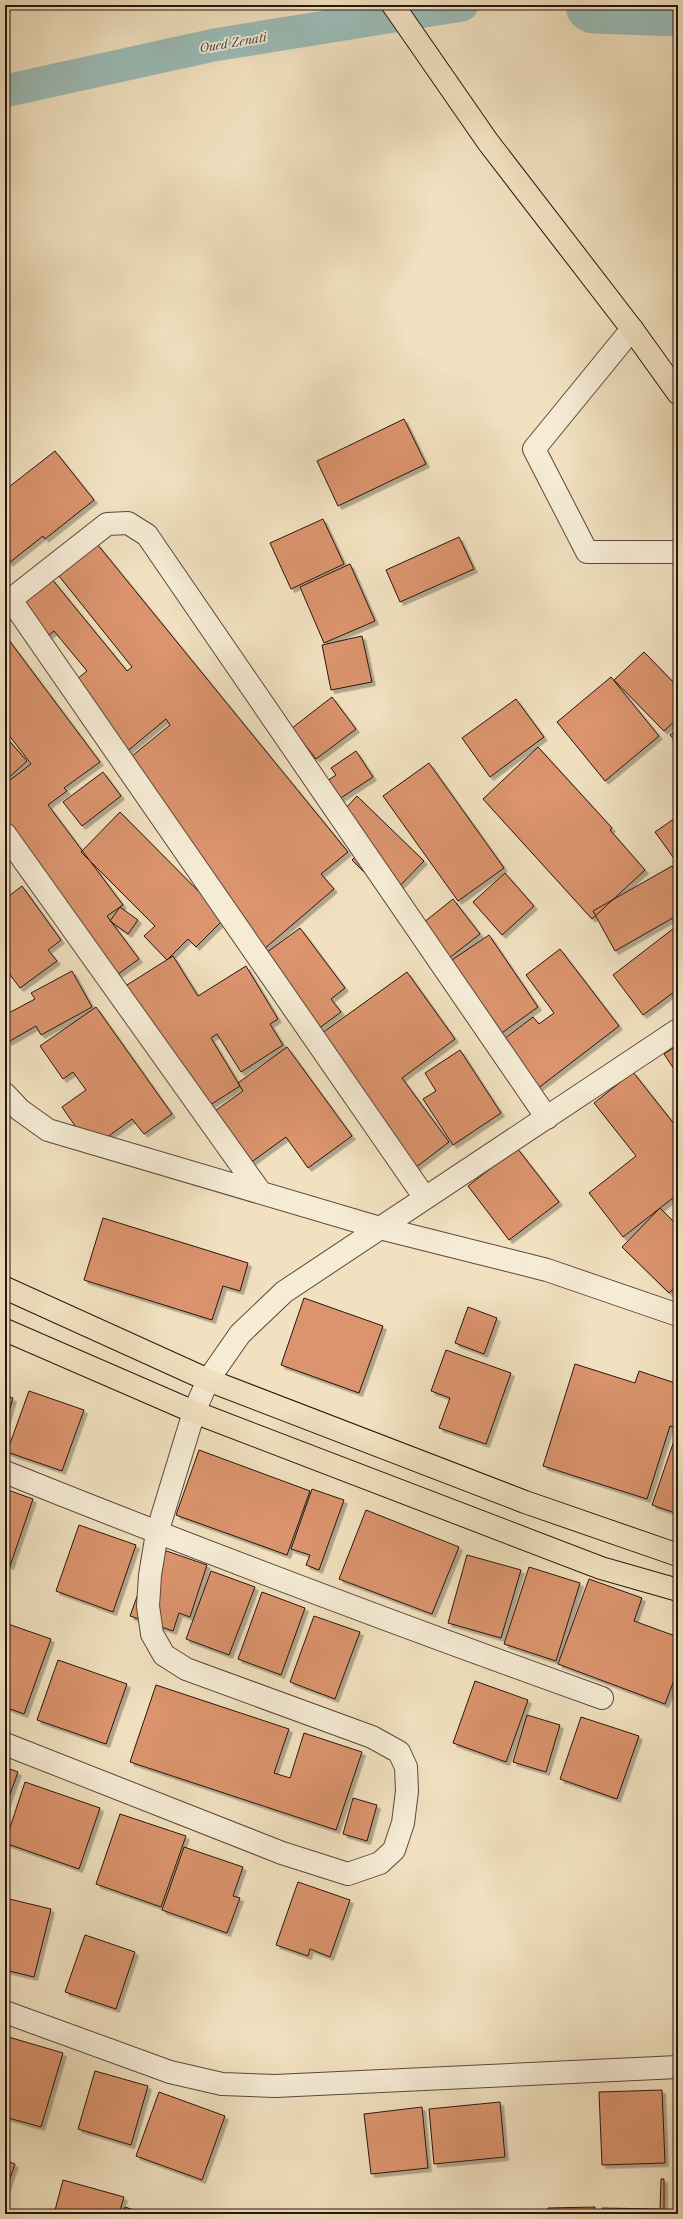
<svg xmlns="http://www.w3.org/2000/svg" width="683" height="2219" font-family="'Libre Caslon Text',serif">
<style>
.lines{fill:none;stroke-linecap:round;stroke-linejoin:round}
.canal{stroke:#9bbcb7;stroke-width:33}
.river{stroke:#9bbcb7;stroke-width:57}
.building{fill:#db946d;stroke:#29150d;filter:url(#shadow)}
.minor-casing{stroke:#5b483a;stroke-width:24}
.major-casing{stroke:#29150d;stroke-width:24}
.minor{stroke:#f6ecd6;stroke-width:22}
.major{stroke:#f1e1c0;stroke-width:22}
.labels{text-anchor:middle;stroke-width:3.5;stroke-linejoin:round;paint-order:stroke}
.water-label{font-size:12px;font-style:italic;fill:#514f48;stroke:#f6ecd6}
</style>
<defs>
<filter id="shadow"><feDropShadow dx="3.5" dy="3.5" stdDeviation="0" flood-color="#0004"/></filter>
</defs>
<rect width="100%" height="100%" fill="#f1e1c0"/>
<filter id="stains"><feTurbulence type="fractalNoise" baseFrequency=".005" numOctaves="4"/><feColorMatrix values="0 0 0 0 .2 0 0 0 0 .09 0 0 0 0 .02 0 0 0 .5 -.17"/></filter>
<radialGradient id="worn" r=".72"><stop offset=".6" stop-color="#630" stop-opacity="0"/><stop offset="1" stop-color="#630" stop-opacity=".3"/></radialGradient>
<g class="lines">
<path class="canal" d="M5 91 214 45 462 5"/>
<path class="river" d="M594 5 678 8"/>
</g>
<path class="building" d="M404 419 426 464 338 506 317 461Z
M55 451 94 500 45 539 43 536 9 563 5 557V490Z
M323 519 344 564 291 589 270 543Z
M459 537 474 569 400 602 386 570Z
M93 539 348 852 321 874 334 889 264 949 121 765 170 725 166 719 125 753 70 685 87 671 54 631 49 635 22 602 51 578 127 671 132 667 55 571Z
M350 564 375 621 324 643 300 587Z
M5 635 100 762 64 788 67 791 48 805 123 905 107 916 139 959 114 977 5 832V784L31 764 5 730Z
M362 636 372 682 331 690 322 645Z
M644 652 678 687V718L664 731 614 680Z
M611 677 659 736 605 781 557 722Z
M332 697 356 729 316 759 292 728Z
M516 699 544 737 490 777 462 738Z
M678 728V744L670 735Z
M5 736 27 761 5 781Z
M538 747 612 828 610 830 645 870 592 919 483 799Z
M356 751 373 777 330 805 318 787 336 775 331 768Z
M429 763 504 868 458 901 383 796Z
M103 772 121 796 82 826 63 802Z
M357 796 424 861 389 897 352 860 362 850 333 822Z
M120 812 225 918 196 947 188 939 167 960 144 936 155 926 81 852Z
M678 816V864L655 832Z
M672 866 678 877V915L615 951 593 911Z
M505 873 534 906 502 935 473 902Z
M22 886 61 940 48 950 57 961 20 988 5 968V899Z
M453 899 480 934 435 969 408 935Z
M120 907 138 920 128 934 110 921Z
M678 925V989L643 1015 613 975Z
M300 928 345 988 331 999 341 1012 314 1032 259 958Z
M489 935 538 1007 485 1045 434 972Z
M560 949 619 1026 524 1099 488 1051 533 1017 539 1024 554 1013 526 975Z
M173 956 198 996 246 966 278 1019 270 1024 283 1045 241 1072 217 1034 211 1038 240 1086 199 1112 111 995Z
M72 971 92 1007 41 1035 36 1026 8 1042 5 1036V1015L35 999 31 993Z
M407 972 455 1039 402 1078 449 1142 411 1171 318 1036Z
M96 1007 172 1114 144 1134 132 1119 91 1149 62 1107 86 1090 73 1072 63 1079 40 1046Z
M678 1045V1075L664 1054Z
M287 1047 352 1136 308 1168 286 1137 239 1171 202 1120 243 1091 238 1083Z
M460 1050 501 1113 453 1145 423 1099 436 1091 425 1073Z
M633 1072 678 1129V1194L623 1237 589 1193 636 1156 594 1103Z
M517 1148 559 1202 509 1240 468 1186Z
M660 1208 678 1226V1284L669 1293 622 1247Z
M103 1218 248 1263 240 1291 223 1286 212 1320 84 1280Z
M304 1298 383 1326 359 1393 281 1365Z
M468 1307 497 1318 484 1354 455 1343Z
M446 1350 511 1373 486 1444 439 1428 450 1398 431 1391Z
M575 1364 635 1383 639 1371 678 1384V1426L677 1428 670 1426 647 1499 543 1466Z
M29 1391 84 1410 62 1471 7 1452Z
M5 1396 13 1398 5 1426Z
M678 1429V1514L652 1505Z
M199 1450 310 1491 287 1555 176 1515Z
M5 1489 33 1499 10 1566 5 1564Z
M312 1489 344 1500 319 1570 306 1565 310 1555 291 1549Z
M366 1510 459 1547 432 1614 339 1579Z
M79 1525 136 1545 113 1612 56 1591Z
M155 1547 207 1565 190 1617 179 1613 173 1631 130 1616Z
M467 1555 521 1570 501 1638 448 1623Z
M529 1567 580 1583 556 1661 504 1644Z
M211 1571 255 1587 229 1655 186 1639Z
M589 1579 642 1598 634 1621 678 1637V1670L665 1704 558 1664Z
M262 1592 305 1608 281 1675 238 1659Z
M314 1616 360 1632 335 1699 290 1682Z
M8 1624 51 1639 24 1714 5 1707V1633Z
M58 1660 127 1684 106 1744 37 1720Z
M475 1681 528 1700 506 1762 453 1743Z
M156 1685 289 1729 274 1773 290 1778 304 1733 362 1752 336 1830 130 1762Z
M527 1715 560 1725 546 1772 513 1762Z
M581 1717 639 1736 617 1799 560 1779Z
M5 1767 18 1772 5 1808Z
M25 1782 100 1808 79 1869 5 1843Z
M353 1798 377 1805 367 1841 343 1834Z
M120 1814 186 1836 161 1907 96 1884Z
M184 1847 243 1867 233 1896 240 1898 227 1933 162 1910Z
M298 1882 350 1900 330 1957 310 1949 308 1956 276 1945Z
M5 1898 51 1909 34 1977 5 1970Z
M85 1935 135 1952 116 2009 65 1992Z
M5 2036 63 2053 41 2127 5 2117Z
M95 2071 148 2086 131 2145 78 2129Z
M662 2090 665 2163 602 2165 599 2092Z
M159 2092 225 2116 202 2180 136 2156Z
M500 2102 505 2157 434 2164 429 2109Z
M422 2107 428 2168 371 2174 364 2114Z
M5 2160 15 2164 5 2193Z
M661 2179H664V2214H602V2208L660 2209Z
M63 2180 124 2197 119 2214H54Z
M125 2207 146 2214H123Z
M595 2207V2214H549L548 2208Z"/>
<g class="lines">
<g class="minor-casing">
<path id="minor" d="M632 329 534 449 587 552H678
M11 600 425 1198
M5 604 107 524 128 523 147 535 547 1118
M5 834 261 1193
M5 1094 20 1110 48 1130 380 1228 547 1270 678 1315
M5 1472C202 1551 401 1626 602 1698
M5 1744 282 1853 348 1874 380 1863 394 1850 403 1823 407 1791 406 1767 399 1752 372 1737 186 1669 164 1655 152 1634 148 1606 150 1575 157 1533 194 1412 208 1380 240 1334 284 1292 678 1030
M5 2012 170 2072 222 2084 275 2086 678 2067"/>
</g>
<g class="major-casing">
<path id="major" d="M393 5 488 142 632 329 678 393
M5 1288 208 1380 525 1502 678 1555
M5 1330 194 1412 601 1568 678 1590"/>
</g>
<use href="#minor" class="minor"/>
<use href="#major" class="major"/>
</g>
<g class="labels">
<g class="water-label">
<text transform="translate(233 43) rotate(-10)" y="4">Oued Zenati</text>
</g>
</g>
<rect width="683" height="2219" fill="none" stroke="#f1e1c0" stroke-width="20"/>
<rect x="6" y="6" width="671" height="2207" fill="none" stroke="#29150d" stroke-width="2"/>
<rect x="10" y="10" width="663" height="2199" fill="none" stroke="#29150d"/>
<rect width="100%" height="100%" filter="url(#stains)"/>
<rect width="100%" height="100%" fill="url(#worn)"/>
</svg>
